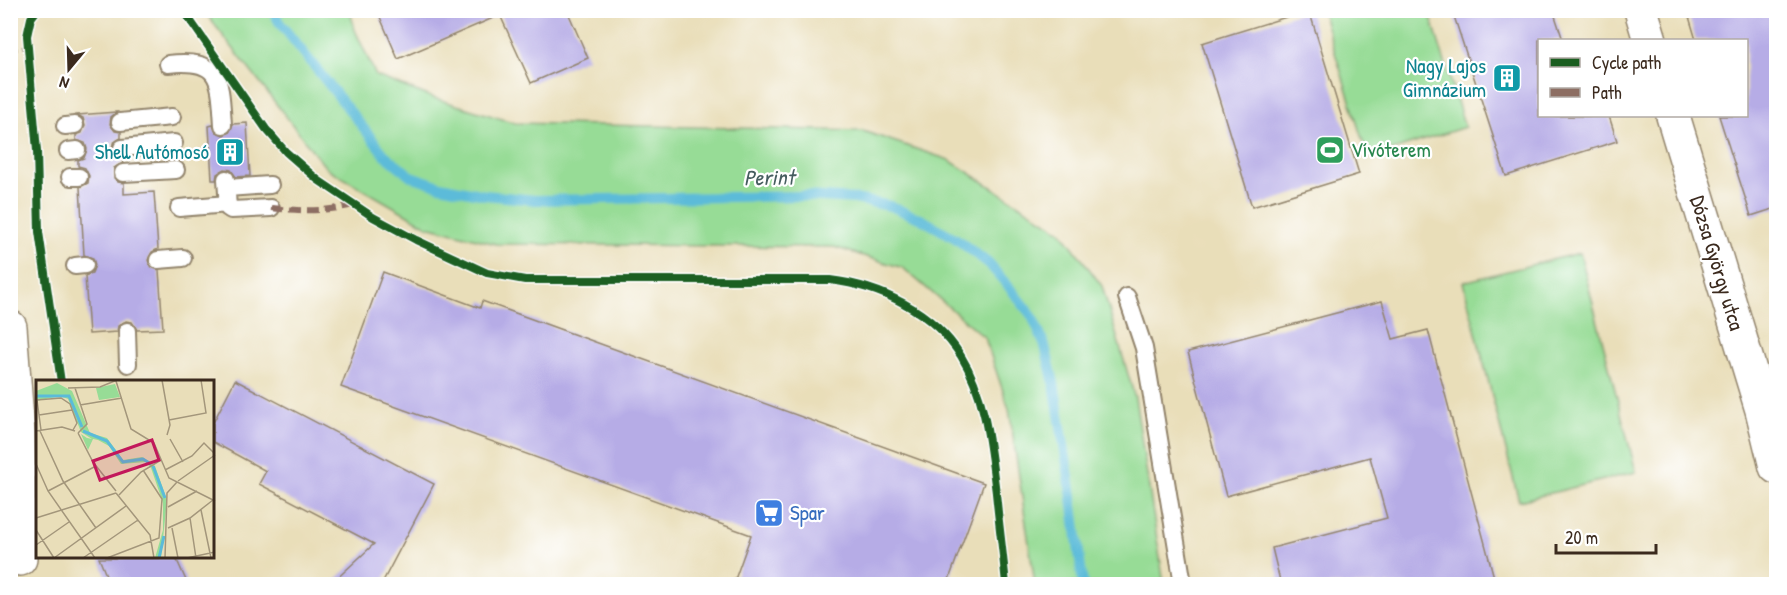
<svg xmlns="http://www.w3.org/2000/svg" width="1787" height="595" font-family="'Patrick Hand',sans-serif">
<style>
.green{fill:#97dc96;stroke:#69835a;stroke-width:1.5}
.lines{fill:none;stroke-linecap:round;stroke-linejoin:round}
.stream{stroke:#5bbbd9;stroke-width:10}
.building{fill:#b6ace6}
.service-casing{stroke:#92846c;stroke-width:20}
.tertiary-casing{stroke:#92846c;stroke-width:36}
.path{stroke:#92846c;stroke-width:4;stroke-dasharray:1.5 4.5;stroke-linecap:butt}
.service{stroke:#fff;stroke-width:16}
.tertiary{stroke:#fff;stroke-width:33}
.quiet{stroke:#8d6e63;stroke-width:6;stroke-dasharray:12 6;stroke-linecap:butt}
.cycleway-casing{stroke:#fff;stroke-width:11}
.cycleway{stroke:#1b5e20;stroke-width:8}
.labels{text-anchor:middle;stroke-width:4.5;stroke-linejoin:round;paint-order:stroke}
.culture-label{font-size:21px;fill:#0d838f;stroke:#fff;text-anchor:end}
.leisure-label{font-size:21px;fill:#27864d;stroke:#fff;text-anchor:start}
.street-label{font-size:21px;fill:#3b2a1e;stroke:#fff}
.shop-label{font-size:21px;fill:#366cbe;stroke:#fff;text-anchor:start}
.water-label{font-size:22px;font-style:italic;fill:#465d5f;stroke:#fff}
.inset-river{fill:none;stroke:#5bbbd9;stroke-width:3}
.inset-road{fill:none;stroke:#a3967b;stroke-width:1.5}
.view{fill:#c2185b;fill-opacity:0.15;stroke:#c2185b;stroke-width:3}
.inset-edge{fill:none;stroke:#3b2a1e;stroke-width:3}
</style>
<rect width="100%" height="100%" fill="#fff"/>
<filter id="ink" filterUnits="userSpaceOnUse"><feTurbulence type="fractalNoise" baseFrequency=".0167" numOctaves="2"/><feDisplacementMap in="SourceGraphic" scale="12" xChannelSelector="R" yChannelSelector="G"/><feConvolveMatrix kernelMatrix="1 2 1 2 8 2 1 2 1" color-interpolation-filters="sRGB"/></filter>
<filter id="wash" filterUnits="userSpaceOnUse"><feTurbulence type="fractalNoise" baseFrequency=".008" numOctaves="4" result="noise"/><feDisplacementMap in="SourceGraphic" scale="24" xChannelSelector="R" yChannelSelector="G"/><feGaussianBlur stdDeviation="1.35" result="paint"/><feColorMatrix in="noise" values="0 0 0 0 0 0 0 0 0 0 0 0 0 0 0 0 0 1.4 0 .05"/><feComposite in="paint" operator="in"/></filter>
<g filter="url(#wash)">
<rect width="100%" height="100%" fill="#e9deb9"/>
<path class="green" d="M204 11H350L355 30 376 76 434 98 515 123 863 131 949 160 1061 231 1102 286 1135 398 1164 584H1035L1009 409 985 338 903 268 834 247 496 244 427 226 326 168Z
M1322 11H1429L1465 127 1368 158Z
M1580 253 1636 472 1519 501 1463 282Z"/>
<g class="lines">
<path class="stream" d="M273 10 279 22 385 155 411 176 440 186 485 195 535 200 805 196 855 199 890 206 921 219 955 238 988 263 1009 287 1032 316 1045 346 1054 383 1071 490 1083 584"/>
</g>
<g id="blocks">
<path class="building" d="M377 10H567L588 58 531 83 500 15 398 59Z
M1309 10 1359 174 1252 207 1202 43Z
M1452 10H1553L1563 40H1539V116H1609L1617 141 1506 176Z
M1687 10H1776V208L1751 216 1719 116H1746V40H1696Z
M117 112 111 117 110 124 115 131 121 132V138L113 143 112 150 114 155 122 158 123 163 114 168V178L118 182 124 183V194L154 192 158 249 152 252 148 260 150 266 159 270 163 329 137 330 132 322 126 321 118 326 117 332 89 334 85 276 92 273 95 265 93 258 84 255 80 187 88 183 89 176 85 168 78 166V160L84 158 87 149 85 143 76 140V135L82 133 85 125 83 118 77 115Z
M247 123 250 176 236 177 231 170 225 169 217 174 216 180H212L209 126 213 125 215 131 223 135 229 133 233 124Z
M383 272 480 308 482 301 984 483 947 585H733L751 535 341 387Z
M1382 301 1393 339 1428 330 1496 585H1281L1272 548 1387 518 1370 457 1226 496 1188 352Z
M235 380 434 484 381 585H330L374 544 259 484 266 471 213 442V423Z
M99 558H176L188 585H110Z"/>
</g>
</g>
<g filter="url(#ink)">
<use href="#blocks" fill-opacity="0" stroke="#92846c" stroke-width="1.5"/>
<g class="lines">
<g class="service-casing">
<path id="service" d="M168 64C222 58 220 80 223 125
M120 122 172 117
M65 126 75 125
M122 148 174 143
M68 151 77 150
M123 173 176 170
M70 177H79
M226 179 228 208 231 210 271 208
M227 188 270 185
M179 208 228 204
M158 260 183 258
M75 266 85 265
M1127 297 1144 348 1183 584
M127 331 128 364"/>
</g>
<g class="tertiary-casing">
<path id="tertiary" d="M1641 10 1650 40
M1673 116 1762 410 1776 467
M10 327 18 434 20 559"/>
</g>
<path class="path" d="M10 50 28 47"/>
<use href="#service" class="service"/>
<use href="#tertiary" class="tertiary"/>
<path class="quiet" d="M271 208C300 211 325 212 353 205"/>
<g class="cycleway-casing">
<path id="cycleway" d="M37 10 31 18 27 36 37 151 39 232 61 382
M183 10 266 129 286 152 318 180 373 217 416 240 487 273 525 280H830C880 286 933 311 961 356 986 396 990 447 996 493 999 524 1003 554 1006 584"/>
</g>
<use href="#cycleway" class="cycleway"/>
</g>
</g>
<defs>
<g id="building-square" transform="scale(1.5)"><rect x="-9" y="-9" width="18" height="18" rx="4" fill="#0f9aa8" stroke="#fff"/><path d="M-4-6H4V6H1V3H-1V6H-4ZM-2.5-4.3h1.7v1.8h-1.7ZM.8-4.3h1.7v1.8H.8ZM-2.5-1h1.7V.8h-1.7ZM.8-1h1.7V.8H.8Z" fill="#fff"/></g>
<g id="stadium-square" transform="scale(1.5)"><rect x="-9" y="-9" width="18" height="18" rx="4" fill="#2e9e5b" stroke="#fff"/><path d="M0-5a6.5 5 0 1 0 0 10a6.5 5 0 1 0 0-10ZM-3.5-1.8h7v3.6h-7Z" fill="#fff"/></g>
<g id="supermarket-square" transform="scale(1.5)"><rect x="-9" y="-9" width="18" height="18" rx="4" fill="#3f7fe0" stroke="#fff"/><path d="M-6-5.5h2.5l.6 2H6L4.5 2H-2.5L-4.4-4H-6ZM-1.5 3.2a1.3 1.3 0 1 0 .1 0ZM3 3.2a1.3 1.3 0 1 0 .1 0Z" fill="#fff"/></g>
</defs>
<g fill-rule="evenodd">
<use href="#building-square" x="1507" y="78"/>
<use href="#stadium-square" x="1330" y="150"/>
<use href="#building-square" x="230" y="152"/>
<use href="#supermarket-square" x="769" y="513"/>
</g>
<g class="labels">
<g class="culture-label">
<text x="1486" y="73">Nagy Lajos<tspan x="1486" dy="24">Gimnázium</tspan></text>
<text x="209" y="159">Shell Autómosó</text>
</g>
<g class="leisure-label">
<text x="1351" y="157">Vívóterem</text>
</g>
<g class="street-label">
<text transform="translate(1717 263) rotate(73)" y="7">Dózsa György utca</text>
</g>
<g class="shop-label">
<text x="790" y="520">Spar</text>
</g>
<g class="water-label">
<text transform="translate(769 177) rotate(-1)" y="8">Perint</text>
</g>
</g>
<g transform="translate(36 380)">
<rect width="178" height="178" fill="#e9deb9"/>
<path d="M21 3 36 11 54 53 71 58 87 80 106 77 119 86 131 120 125 178H119L127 150V123L115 88 110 82 85 84 73 66 62 60 57 59 52 70 45 54 51 58 56 59 45 52 32 19 24 16 0 21V11ZM79 4 84 17 63 20 60 8Z" fill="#97dc96"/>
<path class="inset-river" d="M0 16H33L46 47M47 51 71 61 87 82 107 79 115 84M117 86 129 118M123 178 128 156"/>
<path class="inset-road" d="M126 0 134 45 131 55M80 1 95 49 118 63 133 98 179 121M32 8 64 7 81 0M39 8 51 44 42 53M44 25 86 18M3 35 36 30M133 40 170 33 165 0M5 50 1 20 25 18 34 24 41 43 37 50M0 51 26 47 39 51M4 51 27 101 60 148M42 53 57 82 80 111M134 59 147 82M0 84 12 111 59 178M129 90 156 76 168 63 178 73M142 101 179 75M12 111 60 86M80 113 114 155 118 178M83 115 105 92 125 80M132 127 161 111M165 130 175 178M0 138 80 113M154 138 160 178M132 148 154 138 177 120M136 148 142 178M0 150 18 178M0 165 33 142M18 178 90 126M47 178 102 140M71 178 123 158 126 119 107 90M129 178 131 113 141 102M151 178 179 172"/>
<path class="view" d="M116 60 123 80 64 100 57 81Z"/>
<rect width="178" height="178" class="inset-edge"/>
</g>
<rect width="1787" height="595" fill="none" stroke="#fff" stroke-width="36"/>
<rect x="1538" y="39" width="210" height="78" fill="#ffffff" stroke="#b1aaa5" stroke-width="1.5"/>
<rect x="1550" y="58" width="30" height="9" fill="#1b5e20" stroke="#b1aaa5" stroke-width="1.5"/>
<text x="1592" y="69" font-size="18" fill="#3b2a1e">Cycle path</text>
<rect x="1550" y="88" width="30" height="9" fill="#8d6e63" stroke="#b1aaa5" stroke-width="1.5"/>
<text x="1592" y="99" font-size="18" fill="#3b2a1e">Path</text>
<g transform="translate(69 69) rotate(199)" stroke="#ffffff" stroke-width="4.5" paint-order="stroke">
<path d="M0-4.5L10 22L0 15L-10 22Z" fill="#3b2a1e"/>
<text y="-9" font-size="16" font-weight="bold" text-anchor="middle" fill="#3b2a1e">N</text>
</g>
<path d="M1556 544v9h100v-9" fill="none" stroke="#3b2a1e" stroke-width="3"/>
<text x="1565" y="544" font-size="18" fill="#3b2a1e" stroke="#ffffff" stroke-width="4.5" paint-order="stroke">20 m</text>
</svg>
